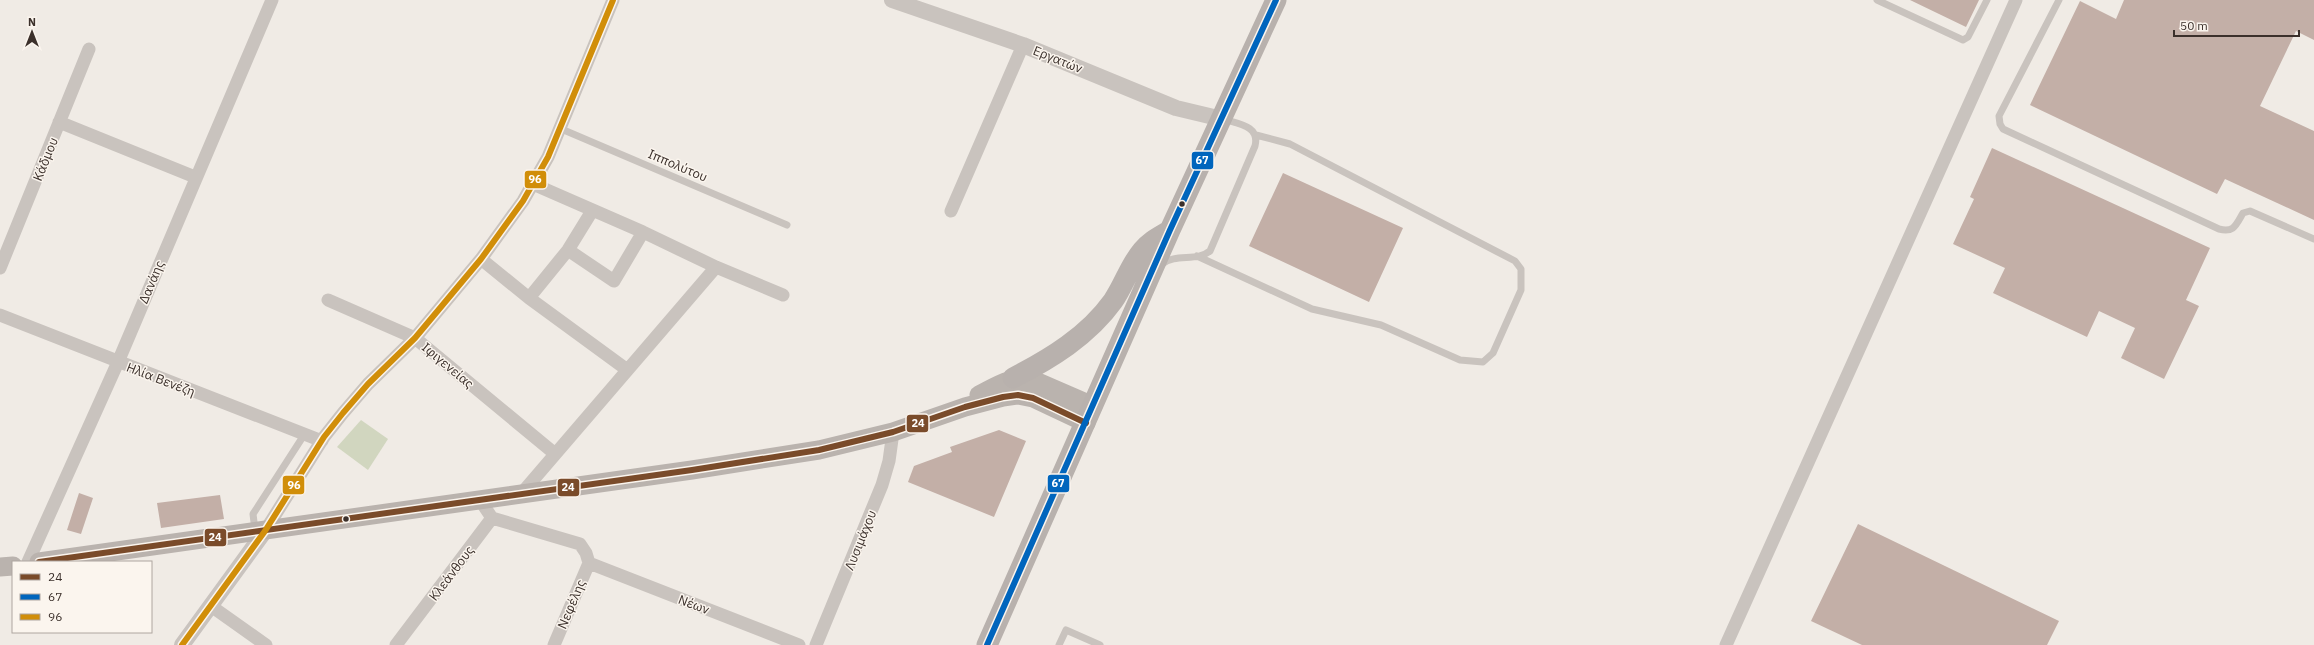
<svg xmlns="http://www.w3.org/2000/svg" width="2314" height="645" font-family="'IBM Plex Sans',sans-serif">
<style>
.green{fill:#d1d6bf}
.building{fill:#c3afa7}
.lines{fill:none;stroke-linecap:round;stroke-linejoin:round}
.service{stroke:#c9c3be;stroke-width:7}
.minor{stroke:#c9c3be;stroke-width:13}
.tertiary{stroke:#c9c3be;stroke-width:16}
.secondary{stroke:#bab3ae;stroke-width:19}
.primary{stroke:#b8b1ad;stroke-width:21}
.bus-1-casing{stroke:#fbf5ee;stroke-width:9}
.bus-2-casing{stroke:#fbf5ee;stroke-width:9}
.bus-3-casing{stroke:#fbf5ee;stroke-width:9}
.bus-1{stroke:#7a4b2a;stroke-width:6}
.bus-2{stroke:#0065bd;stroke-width:6}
.bus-3{stroke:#d18e09;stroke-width:6}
.bus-dot{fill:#3b302b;stroke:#fbf5ee;stroke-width:1.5}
.labels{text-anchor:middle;stroke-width:3;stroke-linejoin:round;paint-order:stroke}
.street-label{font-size:13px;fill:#3b302b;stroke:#fbf5ee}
.line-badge{stroke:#fbf5ee;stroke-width:1.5}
.badge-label{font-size:11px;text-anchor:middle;font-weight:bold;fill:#fff}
</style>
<rect width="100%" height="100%" fill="#f0ebe5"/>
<path class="green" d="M361 420 388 439 368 470 337 447Z"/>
<path class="building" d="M1910 0H1979L1966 27Z
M2124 0H2314V40L2296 31 2260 106 2314 131V220L2225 179 2217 194 2030 105 2080 1 2116 19Z
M1992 148 2210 248 2186 300 2199 306 2164 379 2121 358 2135 328 2099 311 2087 337 1993 293 2005 268 1953 244 1974 199 1970 197Z
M1283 173 1403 228 1369 302 1249 246Z
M999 430 1026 441 994 517 908 482 914 466 952 452 950 447Z
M79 493 93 498 81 534 67 530Z
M220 495 224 519 161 528 157 503Z
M1858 524 2059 621 2047 645H1862L1811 621Z"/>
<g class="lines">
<path class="service" d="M1877 0 1963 40 1968 37 1987 0
M2059 0 1999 116 2000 124 2003 129 2219 229C2234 233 2236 225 2243 213L2250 211 2314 239
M559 128 787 225
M1197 256 1312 309 1381 325 1460 360 1483 362 1493 353 1521 290V269L1515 261 1290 144 1256 135
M1162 264C1176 253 1197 262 1210 251L1255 146C1260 126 1239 124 1223 119
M255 530 253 514 304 435
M1059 645 1066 630 1100 645"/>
<path class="minor" d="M59 122 195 177
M533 184 643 232 716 267 783 295
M951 211 1023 45
M568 250 614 281 643 232
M481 259 529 298 626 369
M0 268 89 49
M529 298 568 250 592 211
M328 300 415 338 554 453
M0 315 322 441
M521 494 716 267
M492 518 580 544 586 553 589 563
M265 531 324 437 343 413 368 384 415 338 481 259 523 201 548 157 613 0
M28 562 118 362 272 0
M589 563 799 645
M211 606 266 645
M396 645 492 518 480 500
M554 645 589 563
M816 645 882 485 889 461 893 432
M1726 645 2016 0"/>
<path class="tertiary" d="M892 0 1023 45 1176 108 1222 119
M182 645 265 531"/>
<path class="secondary" d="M979 395C997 386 1012 375 1033 380L1093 406
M39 562 692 470 819 450 893 432 965 407 1003 397 1018 395 1033 398 1086 423
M0 567 13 566"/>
<path class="primary" d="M1013 378C1050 359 1088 336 1113 301 1124 285 1130 265 1142 251 1149 242 1159 237 1169 231
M987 645 1170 230 1276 0"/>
<g class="bus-1-casing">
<path id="bus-1" d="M39 562 692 470 819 450 893 432 965 407 1003 397 1018 395 1033 398 1086 423"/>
</g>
<g class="bus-2-casing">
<path id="bus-2" d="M987 645 1170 230 1276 0"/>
</g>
<g class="bus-3-casing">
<path id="bus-3" d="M182 645 265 531 324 437 343 413 368 384 415 338 481 259 523 201 548 157 613 0"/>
</g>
<use href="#bus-1" class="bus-1"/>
<use href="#bus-2" class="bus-2"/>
<use href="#bus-3" class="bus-3"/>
</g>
<g class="bus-dot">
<circle cx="1182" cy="204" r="3.5"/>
<circle cx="346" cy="519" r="3.5"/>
</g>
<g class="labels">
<g class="street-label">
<text transform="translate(1058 59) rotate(22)" y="5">Εργατών</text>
<text transform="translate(45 159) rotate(-68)" y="5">Κάδμου</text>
<text transform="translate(678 165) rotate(23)" y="5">Ιππολύτου</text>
<text transform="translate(151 282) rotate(-67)" y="5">Δανάης</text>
<text transform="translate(448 365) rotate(40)" y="5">Ιφιγενείας</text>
<text transform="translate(161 379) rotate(21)" y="5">Ηλία Βενέζη</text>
<text transform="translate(860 540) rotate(-68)" y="5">Λυσιμάχου</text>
<text transform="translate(451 573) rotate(-53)" y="5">Κλεάνθους</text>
<text transform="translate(571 604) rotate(-67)" y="5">Νεφέλης</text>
<text transform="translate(694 604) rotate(21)" y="5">Νέων</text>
</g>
</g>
<g class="line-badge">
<rect x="1191" y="151" width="23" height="19" rx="4" fill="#0065bd"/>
<rect x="524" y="170" width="23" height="19" rx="4" fill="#d18e09"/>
<rect x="906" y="414" width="23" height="19" rx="4" fill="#7a4b2a"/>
<rect x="1047" y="474" width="23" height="19" rx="4" fill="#0065bd"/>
<rect x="282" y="475" width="23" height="20" rx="4" fill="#d18e09"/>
<rect x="557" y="478" width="23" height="19" rx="4" fill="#7a4b2a"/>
<rect x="204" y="528" width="23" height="19" rx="4" fill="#7a4b2a"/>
</g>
<g class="badge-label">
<text x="1202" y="164">67</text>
<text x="535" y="183">96</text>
<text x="918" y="427">24</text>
<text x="1058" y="487">67</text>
<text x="294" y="489">96</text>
<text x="568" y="491">24</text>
<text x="215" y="541">24</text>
</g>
<rect x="12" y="561" width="140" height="72" fill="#fbf5ee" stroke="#aea6a0"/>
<rect x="20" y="574" width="20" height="6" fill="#7a4b2a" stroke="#aea6a0"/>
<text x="48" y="581" font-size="12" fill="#3b302b">24</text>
<rect x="20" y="594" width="20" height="6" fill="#0065bd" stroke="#aea6a0"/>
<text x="48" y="601" font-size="12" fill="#3b302b">67</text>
<rect x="20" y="614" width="20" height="6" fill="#d18e09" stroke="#aea6a0"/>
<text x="48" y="621" font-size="12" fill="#3b302b">96</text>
<g transform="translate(32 32)" stroke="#fbf5ee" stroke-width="3" paint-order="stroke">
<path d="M0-3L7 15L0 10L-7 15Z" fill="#3b302b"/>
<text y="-6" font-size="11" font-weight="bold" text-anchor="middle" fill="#3b302b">N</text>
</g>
<path d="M2174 30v6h125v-6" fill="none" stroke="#3b302b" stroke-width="2"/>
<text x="2180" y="30" font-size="12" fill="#3b302b" stroke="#fbf5ee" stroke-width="3" paint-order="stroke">50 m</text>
</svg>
